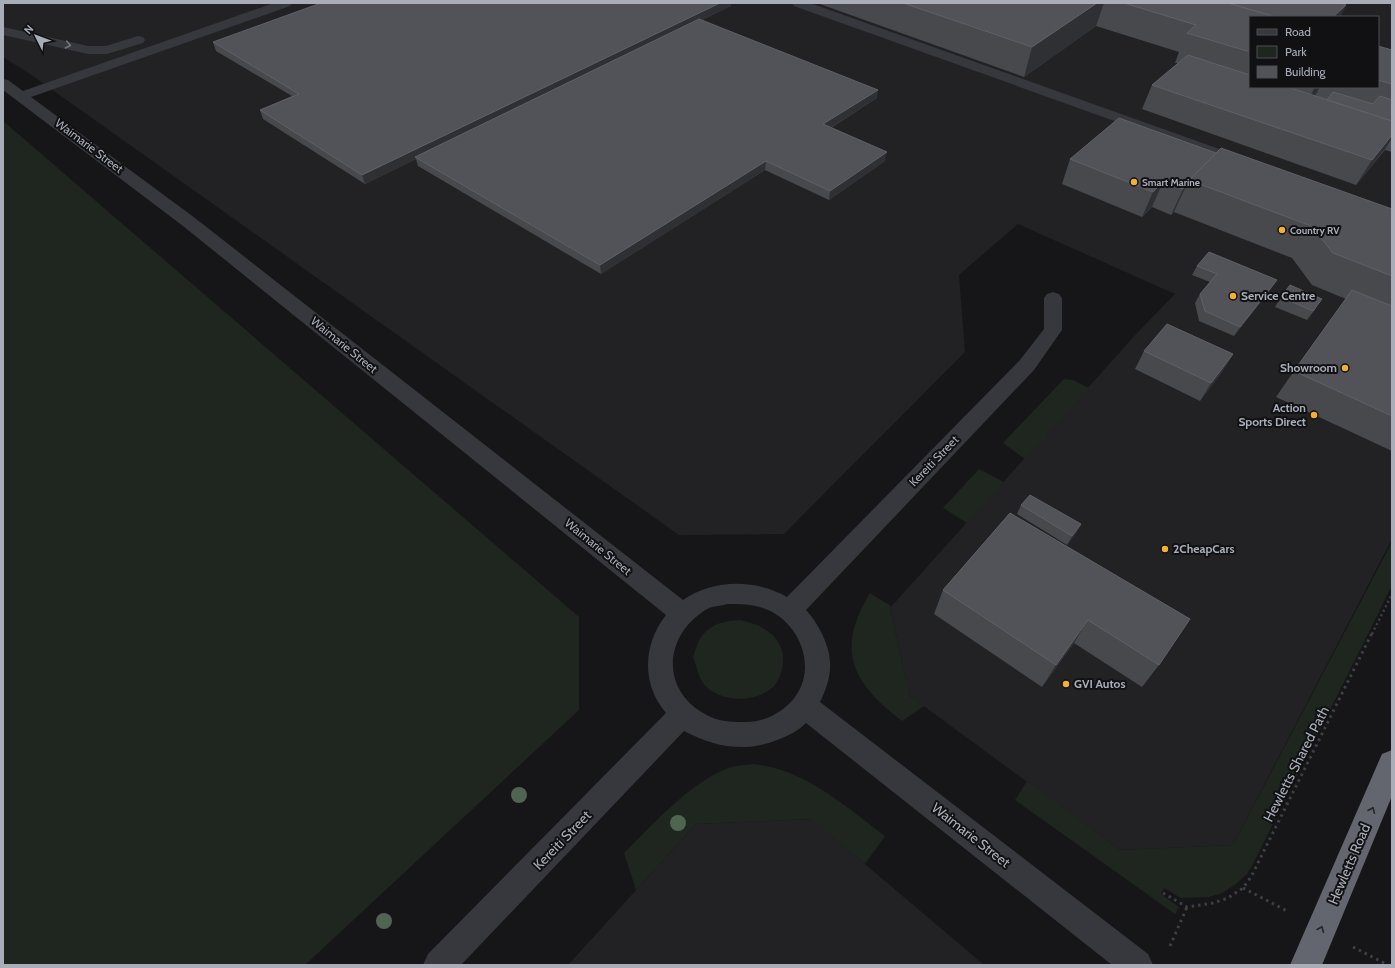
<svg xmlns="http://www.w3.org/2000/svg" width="1395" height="968" font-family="Cabin,sans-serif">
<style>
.built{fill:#222225;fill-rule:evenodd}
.green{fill:#1e261f}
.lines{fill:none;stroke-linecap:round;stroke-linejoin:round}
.path-far1{stroke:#3d3f44;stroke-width:2.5;stroke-dasharray:2 3;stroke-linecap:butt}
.path{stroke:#3d3f44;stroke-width:3;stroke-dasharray:2.5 4;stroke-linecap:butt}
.minor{fill:#37383d;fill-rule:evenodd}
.highway{fill:#63666e;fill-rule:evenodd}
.tree{fill:#506452}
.wall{fill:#47494d}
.shaded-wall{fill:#2f3033}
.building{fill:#525359;stroke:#5f6168}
.oneway{stroke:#757881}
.oneway2{stroke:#26262a}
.poi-dot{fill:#f2b134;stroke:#111113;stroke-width:1.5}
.labels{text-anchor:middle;stroke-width:4;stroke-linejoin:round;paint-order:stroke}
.far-poi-label{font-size:10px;font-weight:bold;fill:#a8adb8;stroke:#111113;text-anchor:start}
.street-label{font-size:12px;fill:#a8adb8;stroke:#111113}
.poi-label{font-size:12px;font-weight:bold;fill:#a8adb8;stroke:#111113;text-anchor:start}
.near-street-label{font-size:14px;fill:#a8adb8;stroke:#111113}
</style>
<rect width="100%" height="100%" fill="#161618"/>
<path class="built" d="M3 3H1392V539L1233 845 1120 850 910 696 890 608 1138 332 1175 294 1018 224 959 275 965 352 784 534 679 535 30 74 3 57ZM1250 17H1378V87H1250Z
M812 819 984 965H568L696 824Z"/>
<path class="green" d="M3 121 579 617V710L305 965H3Z
M1064 379 1073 380 1089 388 1025 459 1003 443Z
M979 469 1004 482 967 523 943 508Z
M1392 542V585L1376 618 1252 866 1247 874 1236 884 1222 893 1209 897 1181 898 1164 888 1161 894 1179 907 1175 914 1015 800 1027 781 1120 850 1233 845Z
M870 593 891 606 890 608 910 696 924 706 902 721C852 683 835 650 870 593Z
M740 620C766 625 788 640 782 669 781 674 777 684 772 688 754 703 718 703 703 683 698 675 696 665 693 657 695 651 697 644 700 639 709 624 724 621 740 620Z
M753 764C805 769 845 806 885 836L865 864 811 819 696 824 636 890 624 853C652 825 696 776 735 766 740 765 747 765 753 764Z"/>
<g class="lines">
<path class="path-far1" d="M1372 634 1392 594"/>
<path class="path" d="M1243 888 1289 912
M1163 893 1187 907 1213 903 1228 898 1243 888 1251 877 1372 633
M1170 946 1187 907
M1353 947 1388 965"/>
<path class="minor" d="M274 3H292L290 6 31 97 195 218 683 600C714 579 755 579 787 597L1020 360 1044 329V298L1047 294 1053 292 1059 294 1062 298V330L1034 370 806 610C812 616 816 623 820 630 834 657 833 675 820 702L1148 954 1153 965H1112L806 723C798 731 788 736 777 740 744 753 715 747 684 731L461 965H423L428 954 666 713C641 684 643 644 666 615L183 226 3 90V79L8 80 23 91ZM727 604C739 604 752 604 763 608 797 619 817 663 797 694 786 711 766 722 746 722 734 722 722 722 711 717 659 694 662 634 709 608 714 606 721 606 727 604Z
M792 3H810L1250 160 1253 163 1250 166 1245 168 1240 166 794 6Z
M3 27 88 46H106L138 36 143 37 145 40 143 43 107 54H88L3 35Z"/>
<path class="highway" d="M1392 750V796L1322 965H1290L1382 754Z"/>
</g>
<g class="tree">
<circle cx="519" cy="795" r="8"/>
<circle cx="678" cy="823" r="8"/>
<circle cx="384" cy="921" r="8"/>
</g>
<path class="wall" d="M817 3H1345L1344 4 1346 5 1340 17H1250V87H1378V46L1392 50V152L1385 150 1356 185 1142 109 1152 85 1178 63H1175L1179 52 1096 26 1024 77Z
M731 6 702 20 877 98 831 128 885 161 829 200 765 170 601 274 418 166 416 159 365 184 263 119 260 110 292 96 216 51 213 42Z
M1216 153 1392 209V451L1276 397 1294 371 1346 299 1312 285 1292 258 1174 212 1171 215 1152 207 1142 217 1062 184 1070 159Z
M1197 266 1271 289 1234 336 1199 321 1195 303 1200 294 1210 282 1192 275Z
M1281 297 1316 308 1307 320 1275 307Z
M1144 351 1233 354 1222 372 1200 401 1135 369Z
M1021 505 1081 524 1076 533 1067 545 1017 514Z
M1010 513 1159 665 1142 687 1074 643 1042 687 934 614 943 590Z"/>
<path class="shaded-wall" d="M720 3H731V6L417 158 415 157 416 159 365 184 362 175Z
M1097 3H1104L1096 26 1024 77 1032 47Z
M1346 5 1340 17H1333Z
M1315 87H1320L1315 96 1306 104Z
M878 90 877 98 822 133 823 124Z
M1392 135V138L1386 148 1356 185 1372 160Z
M887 152 885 161 829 200 830 191Z
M766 161 765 170 601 274 600 265Z
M1163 182 1152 207 1142 217 1153 192Z
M1186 186 1174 212 1171 215 1183 189Z
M1277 280 1271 289 1234 336 1240 327Z
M1233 354 1222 372 1200 401 1211 383Z
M1081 524 1076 533 1067 545 1072 536Z
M1088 620 1074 643 1042 687 1056 665Z"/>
<path class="building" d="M321 3H720L362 175 260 110 299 94 213 42Z
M903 3H1097L1032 47Z
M1124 3H1228L1276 17H1250V52L1187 33 1196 25Z
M1228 3H1340L1346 5 1333 17H1276Z
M699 19 878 90 823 124 887 152 830 191 766 161 600 265 415 157Z
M1378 46 1392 50V84L1378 80Z
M1188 55 1250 75V87H1288L1392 121V135L1372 160 1152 85Z
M1333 92 1373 104 1380 96 1392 100V121L1327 100Z
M1119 118 1216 153 1189 180 1186 186 1183 189 1163 182 1153 192 1070 159Z
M1221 148 1392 209V276L1333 253 1311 226 1189 180Z
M1209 252 1277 280 1240 327 1205 311 1200 294 1217 274 1197 266Z
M1290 285 1322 299 1313 311 1281 297Z
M1352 290 1392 306V416L1294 371Z
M1167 324 1233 354 1211 383 1144 351Z
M1030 495 1081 524 1072 536 1021 505Z
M1010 513 1190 619 1159 665 1088 620 1056 665 943 590Z"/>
<defs><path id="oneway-chevron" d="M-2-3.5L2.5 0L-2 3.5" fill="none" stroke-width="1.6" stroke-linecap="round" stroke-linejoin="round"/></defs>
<use class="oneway" href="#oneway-chevron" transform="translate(68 45) rotate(12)"/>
<g class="oneway2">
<use href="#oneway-chevron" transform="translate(1372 810) rotate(-67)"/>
<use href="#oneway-chevron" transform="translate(1321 929) rotate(-67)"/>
</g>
<g class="poi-dot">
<circle cx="1134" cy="182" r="4"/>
<circle cx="1282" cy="230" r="4"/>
<circle cx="1233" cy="296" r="4"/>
<circle cx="1345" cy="368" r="4"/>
<circle cx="1314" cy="415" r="4"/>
<circle cx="1165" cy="549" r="4"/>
<circle cx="1066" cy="684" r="4"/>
</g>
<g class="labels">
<g class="far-poi-label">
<text x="1142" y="186">Smart Marine</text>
<text x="1290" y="234">Country RV</text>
</g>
<g class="street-label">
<text transform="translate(89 146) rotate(37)" y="4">Waimarie Street</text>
<text transform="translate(344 345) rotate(39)" y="4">Waimarie Street</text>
<text transform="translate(934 461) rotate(-46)" y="4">Kereiti Street</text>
<text transform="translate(598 547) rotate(39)" y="4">Waimarie Street</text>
</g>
<g class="poi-label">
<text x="1241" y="300">Service Centre</text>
<text x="1337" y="372" text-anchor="end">Showroom</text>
<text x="1306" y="412" text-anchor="end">Action<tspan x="1306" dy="14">Sports Direct</tspan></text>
<text x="1173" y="553">2CheapCars</text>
<text x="1074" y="688">GVI Autos</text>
</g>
<g class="near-street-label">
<text transform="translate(1296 764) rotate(-63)" y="5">Hewletts Shared Path</text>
<text transform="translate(971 835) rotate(38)" y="5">Waimarie Street</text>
<text transform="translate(562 840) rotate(-46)" y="5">Kereiti Street</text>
<text transform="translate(1349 864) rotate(-67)" y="5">Hewletts Road</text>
</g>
</g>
<rect width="1395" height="968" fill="none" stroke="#a8adb8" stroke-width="8"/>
<rect x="1249" y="16" width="130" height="72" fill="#111113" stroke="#4d4f55"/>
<rect x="1257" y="29" width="20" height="6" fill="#37383d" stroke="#4d4f55"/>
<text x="1285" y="36" font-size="12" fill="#a8adb8">Road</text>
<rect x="1257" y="46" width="20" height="12" fill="#1e261f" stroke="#4d4f55"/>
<text x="1285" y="56" font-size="12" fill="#a8adb8">Park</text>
<rect x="1257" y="66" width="20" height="12" fill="#525359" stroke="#4d4f55"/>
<text x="1285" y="76" font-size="12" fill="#a8adb8">Building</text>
<g transform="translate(36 36) rotate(312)" stroke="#111113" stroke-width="3" paint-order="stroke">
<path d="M0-3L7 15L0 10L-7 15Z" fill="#a8adb8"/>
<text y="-6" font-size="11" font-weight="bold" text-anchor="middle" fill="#a8adb8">N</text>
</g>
</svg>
